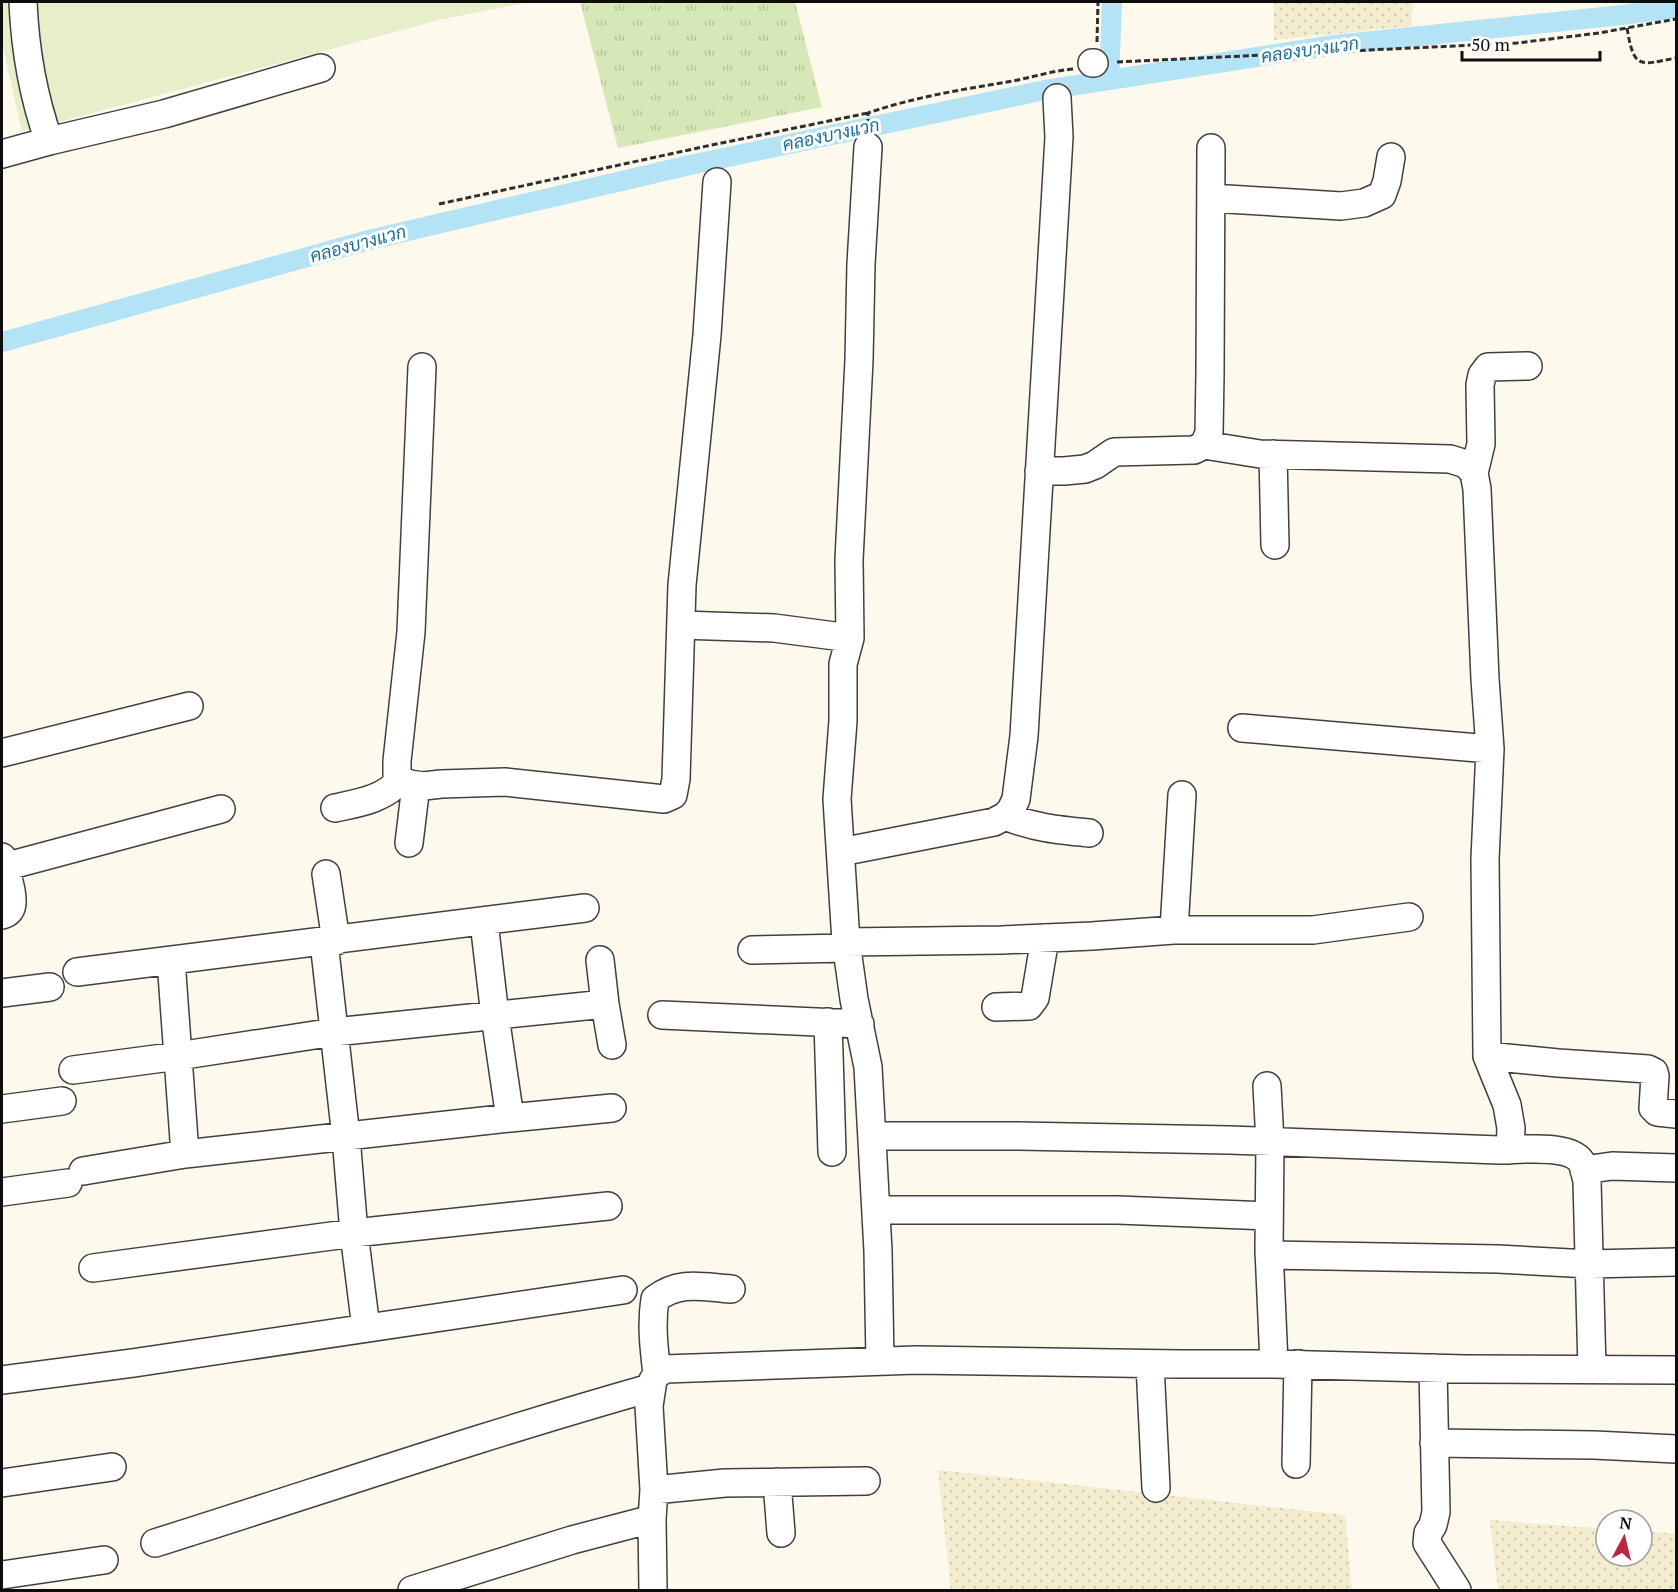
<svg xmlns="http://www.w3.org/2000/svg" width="1678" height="1592" font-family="'PT Serif',Sarabun,serif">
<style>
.farmland{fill:url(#farmland-dots)}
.grass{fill:url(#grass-tufts)}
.pitch{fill:#e6efc9}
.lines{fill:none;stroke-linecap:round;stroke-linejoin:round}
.canal{stroke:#b3e3f4;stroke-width:20}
.minor-casing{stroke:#404040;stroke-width:30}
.path{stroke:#2f2f2f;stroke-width:3;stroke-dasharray:6 3;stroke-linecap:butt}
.minor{stroke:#fff;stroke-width:27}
.labels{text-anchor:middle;stroke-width:6;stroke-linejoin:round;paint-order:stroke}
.water-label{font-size:18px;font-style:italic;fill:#1a709a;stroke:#fff}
</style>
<defs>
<pattern id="farmland-dots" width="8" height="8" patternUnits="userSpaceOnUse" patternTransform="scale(1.5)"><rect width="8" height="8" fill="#f3ecce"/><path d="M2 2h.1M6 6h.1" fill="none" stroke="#cfc9b0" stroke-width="1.8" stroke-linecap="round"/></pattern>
<pattern id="grass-tufts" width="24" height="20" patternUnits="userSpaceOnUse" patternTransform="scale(1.5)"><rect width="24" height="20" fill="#d6e7b8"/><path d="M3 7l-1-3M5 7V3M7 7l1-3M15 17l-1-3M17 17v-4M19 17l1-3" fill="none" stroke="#b6c59d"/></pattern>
</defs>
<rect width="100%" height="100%" fill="#fef9ed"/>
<path class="farmland" d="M1274 2H1413L1411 26 1274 40Z
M938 1470 1345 1515 1352 1590H951Z
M1490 1520 1606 1529V1556H1642V1531L1676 1534V1590H1498Z"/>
<path class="grass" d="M580 2H795L822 107 618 148Z"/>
<path class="pitch" d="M2 2H530L443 19 22 132 2 43Z"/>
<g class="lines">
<path class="canal" d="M1109 80 1112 2
M2 342 369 240 690 165 1045 90 1334 45 1622 15 1676 8"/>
<g class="minor-casing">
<path id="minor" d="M23 2C25 49 33 96 49 141
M1092 63H1094
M868 147 861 264 859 360 849 560 850 638 843 664V721L837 799 846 942 854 999 868 1067 878 1251 880 1361
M2 154 49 141 164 114 321 68
M1211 198 1341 206 1364 203 1382 195 1387 181 1391 157
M422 367 411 632 397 761V777L409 784 424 786 441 784 505 782 664 799 673 795 676 779 682 585 707 335 717 182
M1204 445 1260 454 1450 459 1466 464 1474 473 1477 489 1485 679 1490 749 1485 859 1487 1056 1507 1105 1511 1128 1510 1150
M1273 454 1275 545
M1039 471H1064L1085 469 1095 465 1114 452 1194 450 1204 445 1209 433 1210 374 1211 148
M1474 473 1481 444 1480 385 1482 375 1488 367 1528 366
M681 625 774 628 850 638
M1242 728 1490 749
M2 753 189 706
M335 808C359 803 385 799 401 779
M1005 816C1035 828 1057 830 1089 833
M409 843 416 785
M841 852 994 822 1005 816 1011 810 1016 799 1024 736 1059 137 1057 98
M2 857C5 869 17 901 10 910 7 914 5 914 2 915
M4 867 221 809
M326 874 336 941
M484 922 495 1016 510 1118
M1174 930 1182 795
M324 942 346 1137 354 1233 366 1328
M846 942 1002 940 1092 936 1174 930H1313L1409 917
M752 950 847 948
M171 960 185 1154
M600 960 605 1004 612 1045
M77 972 585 908
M2 993 50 987
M996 1007 1029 1006 1035 998 1045 938
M662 1015 860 1024
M828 1022 832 1152
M1487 1056 1558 1063 1648 1069 1654 1072 1655 1076 1653 1108 1657 1112 1676 1114
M73 1070 178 1056 334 1032 605 1004
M1267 1086 1270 1142 1269 1249 1274 1364
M2 1109 62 1101
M872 1136H1018L1229 1140 1499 1150C1519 1150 1564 1144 1579 1159 1584 1164 1585 1174 1587 1181L1592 1369
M1584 1170 1612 1166 1676 1168
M83 1171 185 1154 510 1118 612 1108
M2 1192 68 1183
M876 1210H1118L1269 1216
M1269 1255 1498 1259 1589 1264 1676 1262
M93 1268 354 1233 608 1206
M1150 1364 1156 1488
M1433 1368 1436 1512 1433 1525 1428 1533 1427 1543 1457 1590
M657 1374C654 1349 651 1324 655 1299 680 1280 702 1287 731 1289
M2 1380 133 1363 623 1290
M1434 1443 1594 1445 1676 1449
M1296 1464 1298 1364
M777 1482 781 1533
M2 1483 112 1467
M654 1490 725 1483 866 1481
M155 1543C320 1491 484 1435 650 1388
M2 1575 104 1560
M412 1590 572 1540 652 1519
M653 1590 652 1519 654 1490 649 1406 653 1380 657 1374 665 1369 916 1360 1179 1364H1274L1465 1369 1676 1370"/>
</g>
<path class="path" d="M1627 28C1634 70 1639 65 1676 58
M1097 42 1098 2
M1117 62 1517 43 1599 33 1676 19
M868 125V113C914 97 965 89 1013 81 1033 77 1052 71 1073 69
M439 204 707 146 868 113"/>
<use href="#minor" class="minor"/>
</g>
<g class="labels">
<g class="water-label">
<text transform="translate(1310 50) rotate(-8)" y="6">คลองบางแวก</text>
<text transform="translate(831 135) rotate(-12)" y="6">คลองบางแวก</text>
<text transform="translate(358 244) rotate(-15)" y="6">คลองบางแวก</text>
</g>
</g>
<rect width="1678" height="1592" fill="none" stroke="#0d0d0d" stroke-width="6"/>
<g transform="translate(1624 1538) rotate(7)"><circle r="28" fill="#ffffff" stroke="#9e9e9e" stroke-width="1.5"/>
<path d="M0-4.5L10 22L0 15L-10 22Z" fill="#b82940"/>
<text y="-9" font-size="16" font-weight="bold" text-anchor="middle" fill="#0d0d0d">N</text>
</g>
<path d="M1462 51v9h138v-9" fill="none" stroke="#0d0d0d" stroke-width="3"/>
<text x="1471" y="51" font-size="18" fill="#0d0d0d" stroke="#ffffff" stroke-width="4.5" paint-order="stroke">50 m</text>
</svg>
